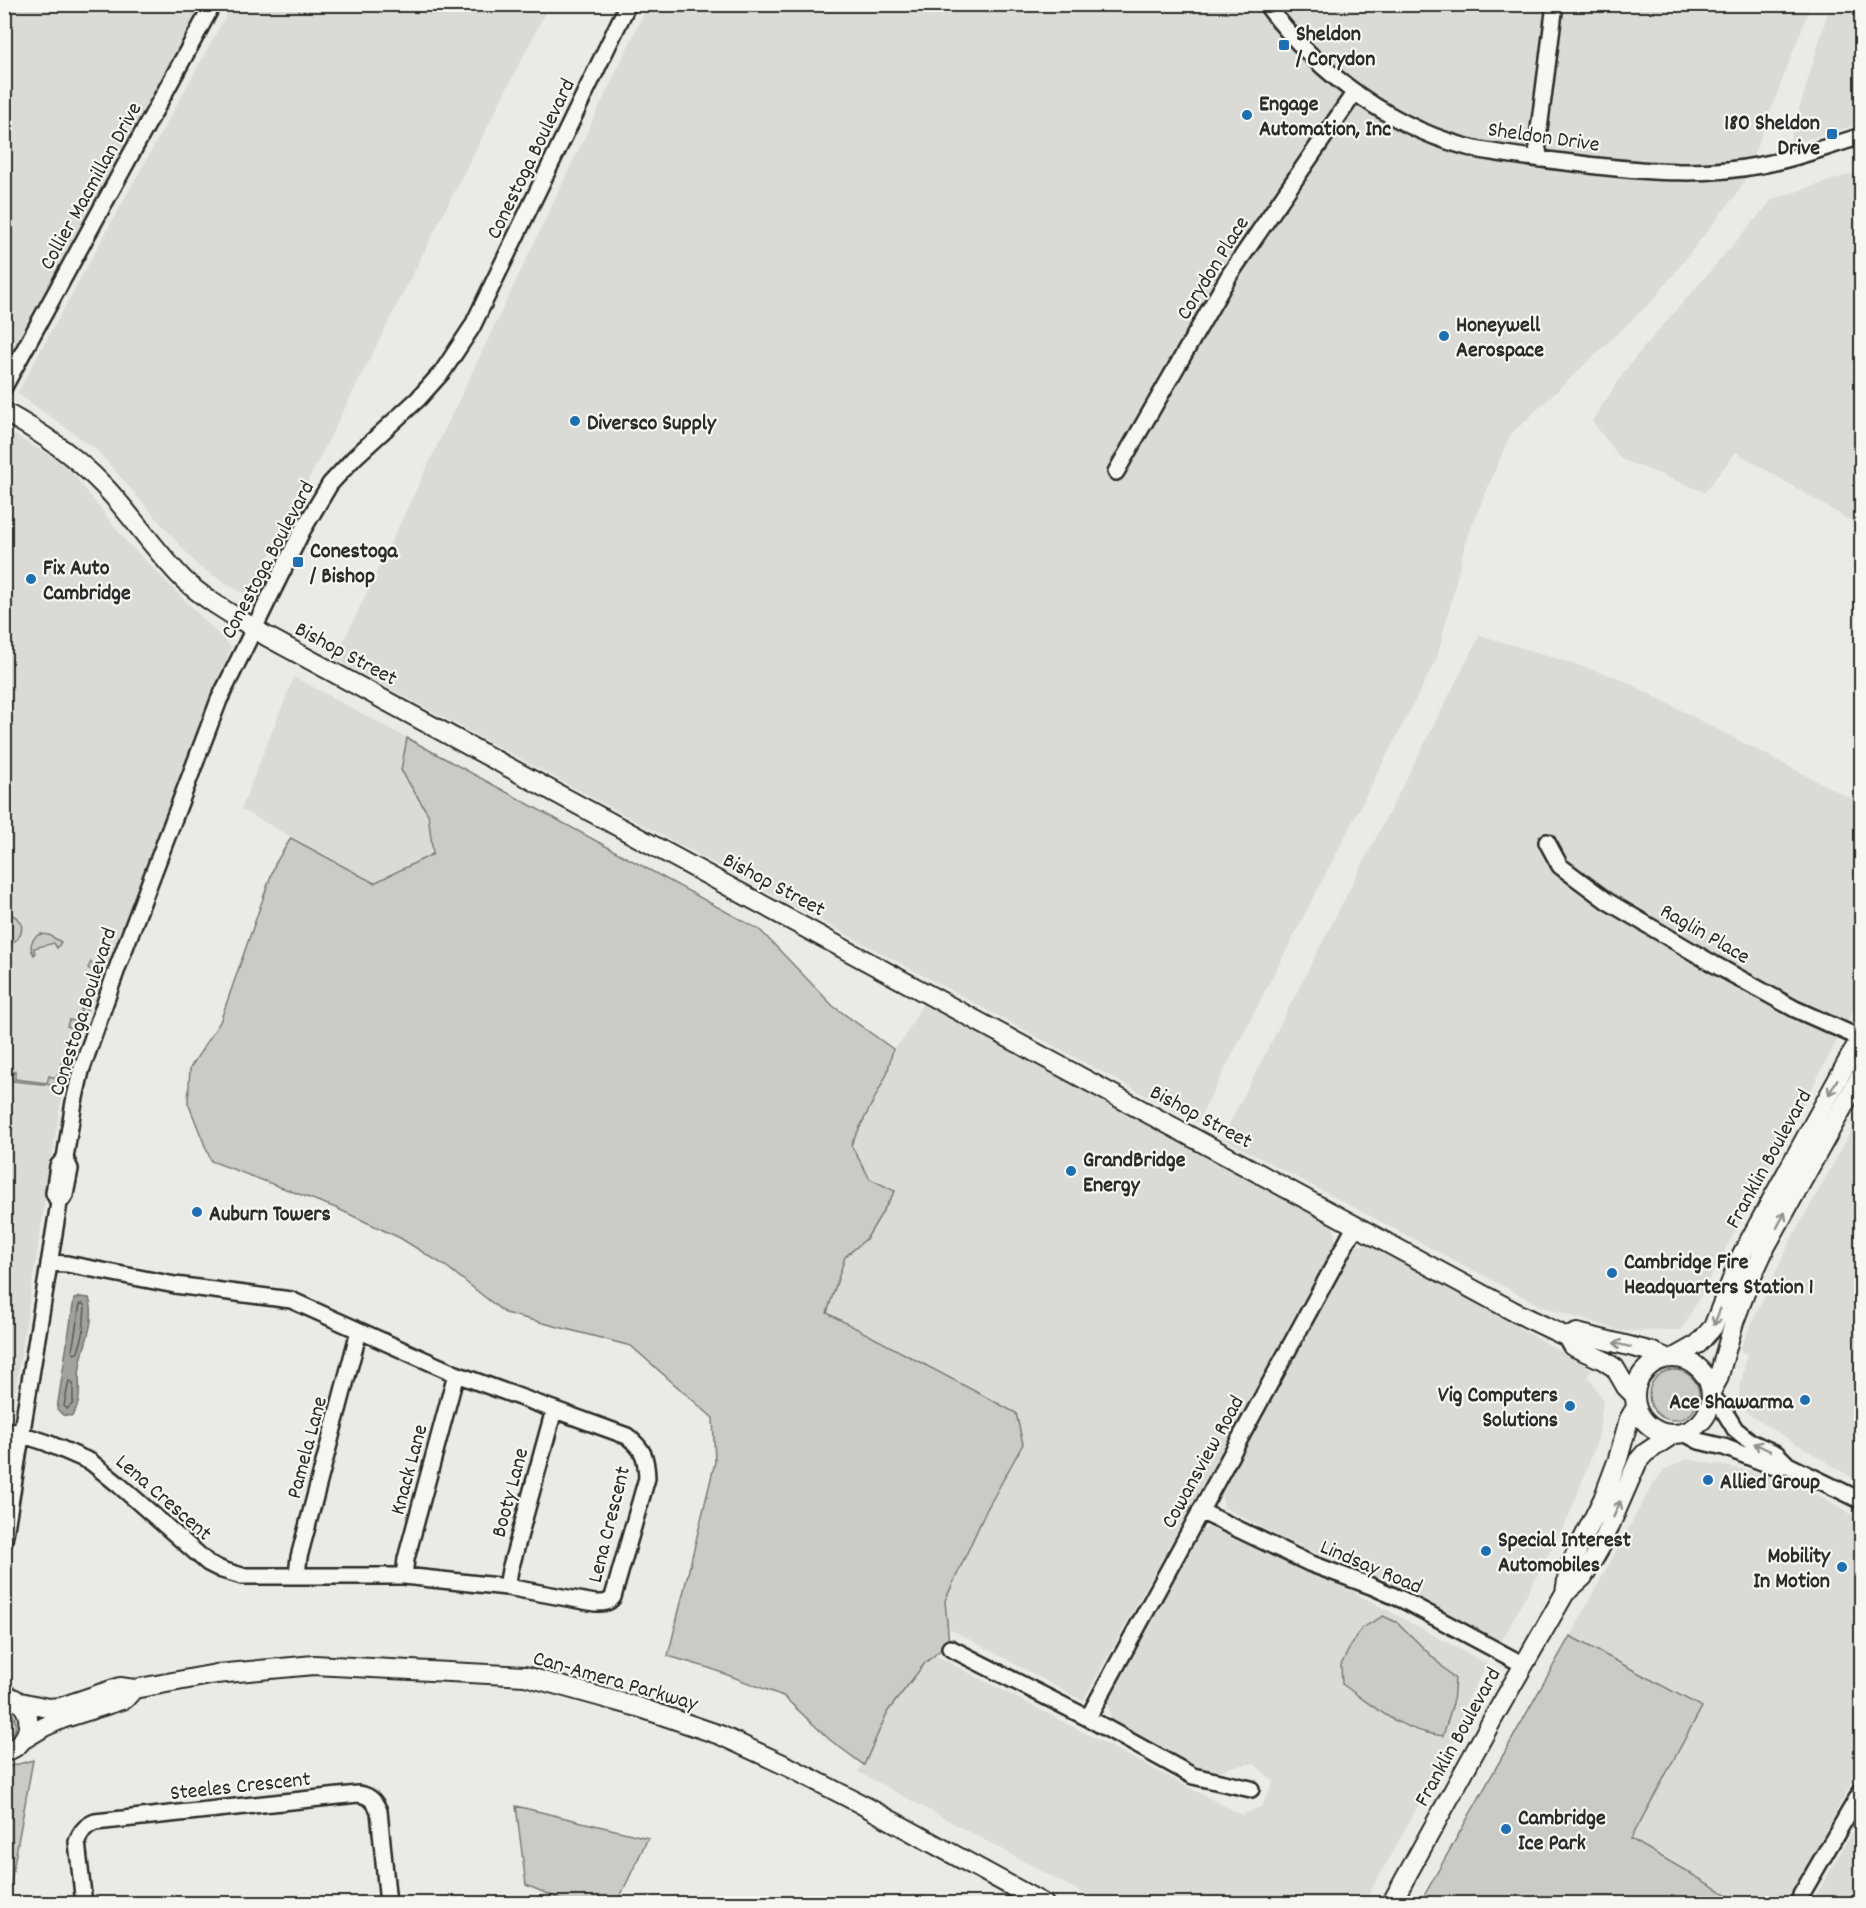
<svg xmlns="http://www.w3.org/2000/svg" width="1866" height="1908" font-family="Dekko,sans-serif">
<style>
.built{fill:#dadad6}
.green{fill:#cacac7;stroke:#7a7a79;stroke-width:1.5}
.water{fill:#a1a19e;stroke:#727270;stroke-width:1.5}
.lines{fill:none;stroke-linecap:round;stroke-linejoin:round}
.shore{stroke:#5a5a59;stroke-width:1.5}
.minor-casing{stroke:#2b2b2b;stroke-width:20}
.major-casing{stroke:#2b2b2b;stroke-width:22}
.minor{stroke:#f6f6f2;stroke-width:15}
.major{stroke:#f6f6f2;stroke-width:18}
.rail{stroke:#2b2b2b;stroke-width:3;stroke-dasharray:9 4.5;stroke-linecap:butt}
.oneway{stroke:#90908e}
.poi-dot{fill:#1f6fb2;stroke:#f6f6f2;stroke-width:2}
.labels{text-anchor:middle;stroke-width:4.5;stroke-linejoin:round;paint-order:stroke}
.poi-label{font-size:22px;font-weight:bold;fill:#2b2b2b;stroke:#f6f6f2;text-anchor:start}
.street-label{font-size:22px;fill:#2b2b2b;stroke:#f6f6f2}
</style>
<rect width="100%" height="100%" fill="#eaeae6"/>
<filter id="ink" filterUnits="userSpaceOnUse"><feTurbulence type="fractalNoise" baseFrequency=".0167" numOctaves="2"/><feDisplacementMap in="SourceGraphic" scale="12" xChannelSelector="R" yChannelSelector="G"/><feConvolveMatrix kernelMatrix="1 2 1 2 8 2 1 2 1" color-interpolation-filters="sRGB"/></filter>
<g filter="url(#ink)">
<path class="built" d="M5 5H211L5 371Z
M232 5H549L249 597 198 566 96 449 17 393Z
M648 5H1811L1741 188 1654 299 1510 435 1467 537 1437 658 1197 1123 335 659Z
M1830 5H1861V124L1789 144Z
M1861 171V527L1736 452 1705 492 1621 459 1592 421 1632 361 1773 199Z
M5 430 65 464 126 541 231 647 114 953 67 1063 14 1398 9 1406 5 1408Z
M1480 635 1619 678 1861 804V996L1682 1330 1621 1331 1543 1307 1222 1138Z
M294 677 407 738 401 770 428 814 433 854 374 883 241 809Z
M924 1001 1332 1224 1335 1231V1248L1083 1701 947 1627 945 1601 986 1511 1023 1444 827 1313 845 1257 867 1238 895 1190 870 1179 851 1145 887 1074 893 1049 903 1040Z
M1861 1114V1483L1748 1414 1738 1399 1747 1354 1739 1351 1791 1240Z
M1358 1245H1373L1592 1369 1588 1375 1603 1400 1598 1439 1568 1518 1501 1642 1363 1572 1283 1539 1224 1507 1221 1493 1353 1250Z
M1687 1459 1772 1475 1821 1496 1861 1521V1766L1787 1903H1741L1631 1839 1701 1707 1570 1636 1651 1487 1664 1470Z
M1209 1527 1350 1590 1487 1664 1462 1710 1469 1714 1364 1903H1101L857 1771 864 1765 888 1711 925 1663 935 1655 1242 1815 1262 1806 1274 1782 1254 1763 1231 1767 1213 1773 1185 1763 1111 1719 1107 1700 1197 1532Z
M1861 1816V1903H1812Z"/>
<path class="green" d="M407 738 760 930 833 1006 893 1049 887 1074 851 1145 870 1179 895 1191 867 1238 845 1257 827 1313 1016 1413 1023 1444 986 1511 945 1601 949 1643 925 1663 888 1711 864 1765 830 1740 783 1696 709 1668 668 1656 715 1462 713 1418 631 1346 505 1313 447 1267 400 1238 336 1208 211 1161 188 1103 190 1068 220 1022 275 864 291 838 374 883 433 854 428 814 401 770Z
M4 910 16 917 21 923C23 931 20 938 13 942L5 939V936L10 934Z
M41 934 49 935 61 942 57 948 54 943 34 948 35 954 34 955C28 946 32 937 41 934Z
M91 962 101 969 99 977 70 1053 62 1081 51 1085 13 1081 11 1075 15 1071V1079L47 1083 49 1076 56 1078 74 1029 67 1026 69 1020 77 1021 94 972 88 968Z
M1649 1395a25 25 0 1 1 50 0a25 25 0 1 1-50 0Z
M1383 1616 1398 1623 1455 1679 1453 1703 1443 1736C1399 1730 1377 1709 1342 1684L1341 1665 1351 1645 1362 1628Z
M1570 1636 1702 1707 1631 1839 1741 1903H1420Z
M5 1707C19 1716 20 1732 5 1740Z
M33 1760 7 1903H5V1766H11Z
M516 1806 648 1838 617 1903H569L526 1885Z"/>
<path class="water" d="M80 1297 89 1298C97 1322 83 1344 80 1367 77 1386 84 1398 72 1416L63 1415 57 1409 74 1299Z"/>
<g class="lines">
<path class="shore" d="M80 1304H83L85 1306 83 1335 78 1352 75 1354 72 1351Z
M69 1381 73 1383V1403L67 1409 64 1406Z"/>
<g class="minor-casing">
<path id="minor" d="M1266 4C1317 73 1395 132 1480 150 1519 157 1558 161 1597 166 1652 172 1707 176 1761 165 1795 159 1828 146 1862 136
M1540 159 1537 145 1555 4
M4 387 213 4
M1116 472 1230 274 1355 92
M1547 842 1560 866 1607 901 1710 962 1795 1009 1860 1038
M59 1203 54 1193 58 1166 65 1158 74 1102 81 1071 118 966 219 700 302 531 330 484 355 457 418 399 443 371 472 327 628 4
M1712 1398 1721 1406 1735 1429 1751 1442 1777 1454 1788 1465 1862 1501
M4 1429 45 1442 91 1462 119 1485 208 1563 222 1570 242 1576H404L507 1587 595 1603C602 1603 608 1604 613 1597L647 1478C646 1456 644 1450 627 1436L456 1374 291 1300 175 1285 67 1264 49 1263
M1684 1433 1699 1441 1724 1447 1772 1466 1788 1465
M1200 1511 1309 1563 1371 1586 1403 1600 1524 1665
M4 1541 59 1203 65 1195 70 1169 65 1158
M297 1575 299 1557 359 1331
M404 1576 406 1559 456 1374
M507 1587 510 1570 554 1410
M950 1648 1088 1718 1193 1776 1251 1789
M1088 1718 1356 1225
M84 1904 77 1842C80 1832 85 1826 95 1822L358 1794C369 1795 375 1801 379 1811L388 1904
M1800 1904 1801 1895 1862 1790"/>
</g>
<g class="major-casing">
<path id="major" d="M4 412C41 432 74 455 103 485 132 515 154 550 183 579 207 602 239 618 266 636L1513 1311 1567 1337 1572 1346 1603 1360 1615 1368 1626 1387 1635 1396
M1567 1337 1577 1333 1653 1352 1667 1358
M1675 1357 1698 1344 1713 1327 1742 1254 1862 1035
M1635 1396a38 38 0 1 1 76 0a38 38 0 1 1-76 0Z
M1712 1390 1718 1379 1734 1322 1748 1285 1765 1248 1862 1073
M1565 1593 1569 1567 1603 1499 1618 1459 1629 1419 1636 1407
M4 1695C37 1701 36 1744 4 1752
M20 1702 48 1708 61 1707 120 1687 134 1689 216 1674 314 1665 525 1676 641 1708 720 1735 789 1767 861 1804 1044 1904
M24 1739 44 1727 62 1719 125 1699 134 1689
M1391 1904 1495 1715 1565 1593 1583 1577 1601 1546 1638 1461 1645 1453 1672 1435"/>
</g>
<use href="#minor" class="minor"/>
<use href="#major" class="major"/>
<path class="rail" d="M1805 9 1808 4"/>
</g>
<defs><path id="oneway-shaft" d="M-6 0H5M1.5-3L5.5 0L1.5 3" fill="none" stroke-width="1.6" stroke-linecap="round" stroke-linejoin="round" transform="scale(1.5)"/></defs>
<g class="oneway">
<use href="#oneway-shaft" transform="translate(1833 1087) rotate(119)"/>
<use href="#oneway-shaft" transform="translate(1781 1220) rotate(-62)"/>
<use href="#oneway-shaft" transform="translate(1717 1317) rotate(112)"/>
<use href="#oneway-shaft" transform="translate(1622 1345) rotate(-166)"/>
<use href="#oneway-shaft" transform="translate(1762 1447) rotate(-154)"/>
<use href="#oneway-shaft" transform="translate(1617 1509) rotate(-67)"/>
</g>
</g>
<g class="poi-dot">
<rect x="1278" y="39" width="12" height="12" rx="3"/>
<circle cx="1247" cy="115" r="6"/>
<rect x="1826" y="128" width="12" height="12" rx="3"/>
<circle cx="1444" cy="336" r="6"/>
<circle cx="575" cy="421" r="6"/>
<rect x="292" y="556" width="12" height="12" rx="3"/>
<circle cx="31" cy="579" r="6"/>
<circle cx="1071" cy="1171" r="6"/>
<circle cx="197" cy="1212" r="6"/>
<circle cx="1612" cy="1273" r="6"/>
<circle cx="1805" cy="1400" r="6"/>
<circle cx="1570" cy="1406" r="6"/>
<circle cx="1708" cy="1480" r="6"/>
<circle cx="1486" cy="1551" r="6"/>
<circle cx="1842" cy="1567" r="6"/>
<circle cx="1506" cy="1829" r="6"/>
</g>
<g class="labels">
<g class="poi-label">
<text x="1296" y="40">Sheldon<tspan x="1296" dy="25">/ Corydon</tspan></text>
<text x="1259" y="110">Engage<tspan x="1259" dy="25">Automation, Inc</tspan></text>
<text x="1820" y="129" text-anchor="end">180 Sheldon<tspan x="1820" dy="25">Drive</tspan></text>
<text x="1456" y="331">Honeywell<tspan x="1456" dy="25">Aerospace</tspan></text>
<text x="587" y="429">Diversco Supply</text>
<text x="310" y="557">Conestoga<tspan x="310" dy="25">/ Bishop</tspan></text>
<text x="43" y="574">Fix Auto<tspan x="43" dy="25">Cambridge</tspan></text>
<text x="1083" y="1166">GrandBridge<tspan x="1083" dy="25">Energy</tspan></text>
<text x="209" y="1220">Auburn Towers</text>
<text x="1624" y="1268">Cambridge Fire<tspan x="1624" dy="25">Headquarters Station 1</tspan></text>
<text x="1558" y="1401" text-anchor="end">Vig Computers<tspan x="1558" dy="25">Solutions</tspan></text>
<text x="1793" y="1408" text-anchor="end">Ace Shawarma</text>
<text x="1720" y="1488">Allied Group</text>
<text x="1498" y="1546">Special Interest<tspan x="1498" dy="25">Automobiles</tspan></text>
<text x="1830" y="1562" text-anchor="end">Mobility<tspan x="1830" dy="25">In Motion</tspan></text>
<text x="1518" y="1824">Cambridge<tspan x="1518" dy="25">Ice Park</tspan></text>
</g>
<g class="street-label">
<text transform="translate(1544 135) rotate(8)" y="8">Sheldon Drive</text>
<text transform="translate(529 158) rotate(-64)" y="8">Conestoga Boulevard</text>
<text transform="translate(89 185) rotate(-61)" y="8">Collier Macmillan Drive</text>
<text transform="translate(1211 267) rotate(-58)" y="8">Corydon Place</text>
<text transform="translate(266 559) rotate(-62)" y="8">Conestoga Boulevard</text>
<text transform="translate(347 652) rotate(28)" y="8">Bishop Street</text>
<text transform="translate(775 883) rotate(28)" y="8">Bishop Street</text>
<text transform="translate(1706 932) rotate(30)" y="8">Raglin Place</text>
<text transform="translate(81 1011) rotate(-72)" y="8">Conestoga Boulevard</text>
<text transform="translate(1202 1115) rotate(28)" y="8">Bishop Street</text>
<text transform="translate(1767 1158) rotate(-61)" y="8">Franklin Boulevard</text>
<text transform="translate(305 1447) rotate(-75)" y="8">Pamela Lane</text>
<text transform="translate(1201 1461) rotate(-61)" y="8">Cowansview Road</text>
<text transform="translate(407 1469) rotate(-75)" y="8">Knack Lane</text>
<text transform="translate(508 1492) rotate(-75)" y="8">Booty Lane</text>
<text transform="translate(165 1496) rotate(41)" y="8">Lena Crescent</text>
<text transform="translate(607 1524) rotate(-76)" y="8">Lena Crescent</text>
<text transform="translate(1372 1565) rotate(23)" y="8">Lindsay Road</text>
<text transform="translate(616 1679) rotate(16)" y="8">Can-Amera Parkway</text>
<text transform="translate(1456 1736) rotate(-61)" y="8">Franklin Boulevard</text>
<text transform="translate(240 1784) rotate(-6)" y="8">Steeles Crescent</text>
</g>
</g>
<rect width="1866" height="1908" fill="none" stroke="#f6f6f2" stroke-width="24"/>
<rect x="12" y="12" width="1842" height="1884" fill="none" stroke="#2b2b2b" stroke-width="2" filter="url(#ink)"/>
</svg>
